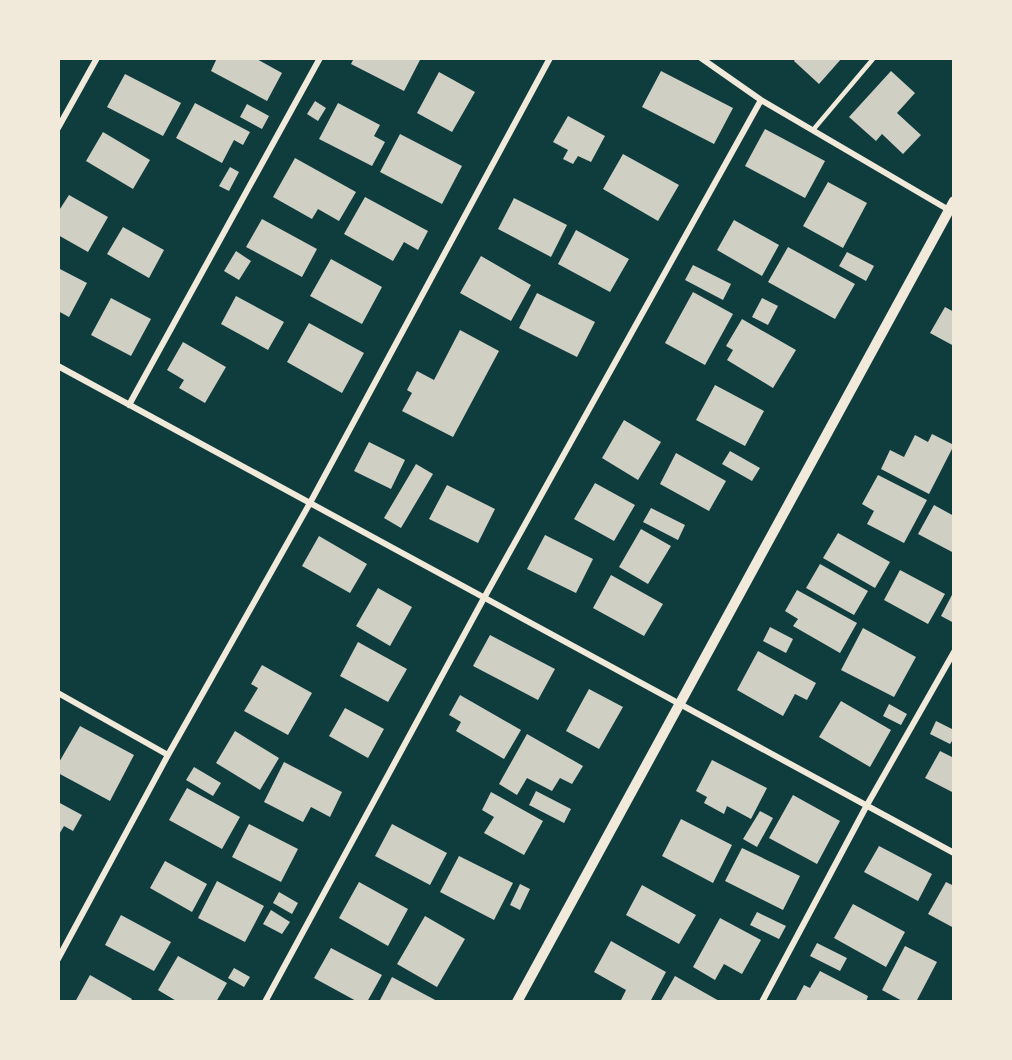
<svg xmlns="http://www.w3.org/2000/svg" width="1012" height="1060" font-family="'Times New Roman',serif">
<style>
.building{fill:#cfcfc3}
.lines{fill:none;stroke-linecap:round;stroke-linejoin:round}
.service{stroke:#f1e9da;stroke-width:4.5}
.minor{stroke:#f1e9da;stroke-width:6}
.tertiary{stroke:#f1e9da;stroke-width:10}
</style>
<rect width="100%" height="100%" fill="#0f3d3e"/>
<path class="building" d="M217 58H255L282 73 267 101 211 71Z
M354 58H421L404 91 351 64Z
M796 58H842L819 84 794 61Z
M661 71 733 108 714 144 642 107Z
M891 71 915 93 897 113 921 135 903 154 882 134 876 141 849 117Z
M439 72 475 92 452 132 417 113Z
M125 74 181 103 163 136 107 107Z
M315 101 326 108 318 121 307 114Z
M195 103 250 132 243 145 234 140 222 163 176 138Z
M338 103 380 125 374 136 385 142 372 166 319 139Z
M247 104 269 116 262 129 240 117Z
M568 116 605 136 591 162 578 156 573 164 563 159 568 150 553 142Z
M765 129 825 161 805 198 745 166Z
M103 132 150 160 133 189 86 161Z
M400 134 462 166 442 204 380 172Z
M623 154 679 185 658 221 603 189Z
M295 158 356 192 339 221 318 209 312 219 273 197Z
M230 167 239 172 229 191 219 186Z
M828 182 867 203 843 248 803 226Z
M69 195 108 217 88 252 58 235V212Z
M365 197 428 231 418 250 404 242 393 261 344 234Z
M514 198 567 225 551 257 498 229Z
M262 219 317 249 302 277 246 247Z
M734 220 779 245 762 276 717 250Z
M123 227 164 250 149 278 107 254Z
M576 230 629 259 610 292 558 264Z
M788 247 855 284 835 319 768 282Z
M236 251 251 261 239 280 224 271Z
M847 252 874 266 866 281 839 266Z
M481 256 531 285 511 321 460 293Z
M331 259 382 287 362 324 310 296Z
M693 265 731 284 723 300 685 280Z
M58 268 87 283 69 317 58 311Z
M693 292 733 314 705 365 665 343Z
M537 293 595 322 577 357 519 328Z
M236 296 284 322 268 350 221 324Z
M111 298 151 319 131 356 91 335Z
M762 298 778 306 768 325 752 317Z
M945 307 954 312V346L930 333Z
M742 319 796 350 773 388 727 360 733 350 726 346Z
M309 323 364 353 342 393 287 362Z
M460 330 499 351 453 437 402 411 412 393 407 390 417 371 434 380Z
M183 342 226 367 205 403 179 388 184 380 167 370Z
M715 385 764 411 745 446 696 420Z
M624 420 661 442 638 480 602 458Z
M932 434 954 445 929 494 881 469 890 450 904 457 915 435 928 442Z
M369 442 405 460 391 489 354 471Z
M730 451 760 468 752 481 722 464Z
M676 453 726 481 709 511 660 484Z
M416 464 433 474 401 528 384 518Z
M878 475 927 500 904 543 867 524 874 511 862 504Z
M595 483 635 505 614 541 574 519Z
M447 485 495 509 478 543 429 519Z
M934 505 954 516V553L918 534Z
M651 508 685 525 678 540 643 522Z
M641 529 671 546 648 584 619 567Z
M838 533 890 562 875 588 823 558Z
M545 535 593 559 576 593 527 569Z
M319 536 367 564 350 593 302 566Z
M820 564 868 591 854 615 806 588Z
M900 570 945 594 928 624 884 600Z
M611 575 663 604 644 636 593 608Z
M378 588 412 607 390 646 356 626Z
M797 590 857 623 840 653 793 626 798 619 785 611Z
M954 591V623L941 616Z
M770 627 793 639 786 653 763 641Z
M863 628 916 657 894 697 841 670Z
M490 635 555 669 538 700 473 666Z
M358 642 407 669 388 702 340 676Z
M758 651 816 683 807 700 795 694 783 716 737 690Z
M262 665 312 693 288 735 244 711 258 688 251 684Z
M589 689 623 707 599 749 566 731Z
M460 695 521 730 504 759 456 731 461 722 449 715Z
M841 701 891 730 870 767 819 737Z
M889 704 907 714 901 725 883 716Z
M345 708 384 729 368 758 329 736Z
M936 721 954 730V738L950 744 930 734Z
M80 726 134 755 110 801 58 773V764Z
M235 731 279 758 260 790 216 763Z
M527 734 583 766 572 784 560 778 552 791 527 778 517 795 499 784Z
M940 751 954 758V793L925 778Z
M712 760 767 788 751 819 727 806 724 814 704 803 707 797 696 791Z
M284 762 342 792 330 817 311 807 303 822 264 802Z
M194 767 221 783 213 796 186 780Z
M187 788 240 817 222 849 169 820Z
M536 791 571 809 564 823 529 805Z
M491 792 543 821 524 855 484 833 494 817 482 810Z
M793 795 840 821 817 864 769 838Z
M58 802 82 815 73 831 64 826 58 836Z
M760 811 773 818 757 847 743 839Z
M681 819 732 845 713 883 662 856Z
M249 824 298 849 281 882 232 857Z
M392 824 447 853 430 885 375 856Z
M879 846 932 874 918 901 864 872Z
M742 848 800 876 783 910 725 881Z
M459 856 513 883 494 920 440 892Z
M165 861 207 884 192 912 150 888Z
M217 881 264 906 245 942 198 918Z
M359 882 408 909 388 946 339 918Z
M946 882 954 886V928L928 914Z
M520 884 530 889 520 910 510 905Z
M642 885 696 915 679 944 626 915Z
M279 892 298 903 292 914 273 903Z
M853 904 905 932 886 967 834 938Z
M271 910 290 922 282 934 263 924Z
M757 912 786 926 779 939 750 925Z
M121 915 171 942 154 971 105 945Z
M425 916 465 939 437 987 397 964Z
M720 918 761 940 742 974 724 964 715 980 693 967Z
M611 941 666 972 650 1002H620L626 990 594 972Z
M817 943 847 958 840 971 810 956Z
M905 946 937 962 916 1002H904L882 990Z
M331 948 382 975 367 1002H358L314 978Z
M178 956 227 983 216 1002H178L158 990Z
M234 968 250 977 244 987 228 978Z
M820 971 868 996 866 1002H795L804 985 810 988Z
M90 975 132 999 130 1002H75Z
M675 976 721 1002H660Z
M392 977 439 1002H379Z"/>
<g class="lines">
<path class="service" d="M813 130 873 59"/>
<path class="minor" d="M701 58 761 100 954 213
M58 128 97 58
M58 366 954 853
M129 405 320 58
M58 693 168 755
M58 959 168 755 310 503 550 58
M265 1002 484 598 761 100
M762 1002 867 805 954 652"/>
<path class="tertiary" d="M517 1002 954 201"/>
</g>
<rect width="1012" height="1060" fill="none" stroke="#f1e9da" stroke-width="120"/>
</svg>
